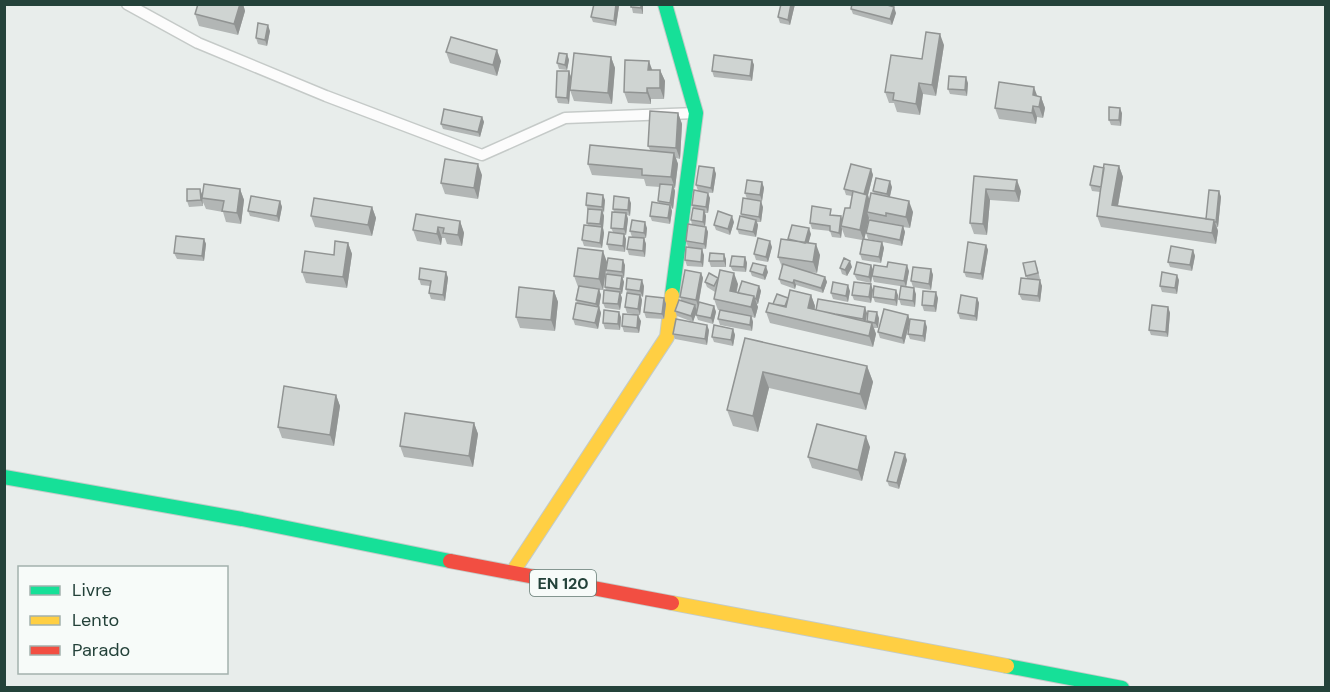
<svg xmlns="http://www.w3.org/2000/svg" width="1330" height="692" font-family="'DM Sans',sans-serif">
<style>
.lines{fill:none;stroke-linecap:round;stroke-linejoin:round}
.lane-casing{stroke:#c5cac8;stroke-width:13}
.fast-casing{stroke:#c3cbc8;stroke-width:16}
.slow-casing{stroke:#c3cbc8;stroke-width:16}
.jam-casing{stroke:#c3cbc8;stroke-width:16}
.lane{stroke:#fcfcfc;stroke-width:10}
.fast{stroke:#16e098;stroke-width:14}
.slow{stroke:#ffcf43;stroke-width:14}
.jam{stroke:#f24e42;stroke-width:14}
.wall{fill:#b2b6b5}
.shaded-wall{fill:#919493}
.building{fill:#cfd4d2;stroke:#919493;stroke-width:1.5}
.labels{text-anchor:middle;stroke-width:6;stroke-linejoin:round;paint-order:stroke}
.shield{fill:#f7fbf9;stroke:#637a73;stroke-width:1.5}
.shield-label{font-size:16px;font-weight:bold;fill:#24423a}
</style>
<rect width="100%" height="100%" fill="#e8edeb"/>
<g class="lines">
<g class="lane-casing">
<path id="lane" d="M127 4 198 43 326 96 482 155 565 118 696 113"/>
</g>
<g class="fast-casing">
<path id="fast" d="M665 4 696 113 672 295
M4 477 242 519 450 561
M1007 666 1122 688"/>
</g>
<g class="slow-casing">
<path id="slow" d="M512 573 667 337 672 295
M672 603 1007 666"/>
</g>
<g class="jam-casing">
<path id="jam" d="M450 561 672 603"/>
</g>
<use href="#lane" class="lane"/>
<use href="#fast" class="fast"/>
<use href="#slow" class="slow"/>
<use href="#jam" class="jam"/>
</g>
<path class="wall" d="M198 4H243L245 11 238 35 199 26 195 14Z
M631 4H643V14L633 13Z
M795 4 790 25 780 23 778 17Z
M619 6 616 26 593 22 591 17Z
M851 9 896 13 892 25 853 14Z
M270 31 267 46 258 44 256 38Z
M944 45 936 96 923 94 920 115 897 112 894 103H889L885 92 922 59Z
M446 52 501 61 497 76 450 63Z
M567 54 569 60 567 70 559 69 557 63Z
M611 57 615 68 612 104 574 101 570 90Z
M752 60 754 65 752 81 714 77 712 71Z
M652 70H660L665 81 664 99H651V104L628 103 624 92Z
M569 71 571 77 569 104 558 103 556 97Z
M968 83 967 96 950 94 948 89Z
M1038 96 1041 97 1045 108 1043 118 1037 117 1036 124 999 119 995 108Z
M678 113 682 124 680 159 676 158 678 164 675 188H674L675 191 673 209 671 208 672 211 670 224 652 221 650 216 659 203 658 201 660 187 646 186 644 179 592 175 588 164 650 150 648 146Z
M1122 113 1121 126 1111 125 1109 120Z
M482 117 484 122 480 137 443 129 441 124Z
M1119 166 1123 177 1118 206 1206 219 1219 191 1221 197 1218 227H1217L1218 231 1216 244 1101 227 1097 216 1100 192 1092 191 1090 185 1104 168Z
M714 168 716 174 713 193 702 192 710 198 708 213H705L706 216 705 226 706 227 708 232 706 249 688 247 686 241 692 225 691 220 693 208 692 205 698 191 696 185Z
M871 169 873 175 868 195 869 200 874 194 873 191 892 187 890 197 913 212 910 228 903 227 905 232 902 246 868 239 866 233 870 220 869 218 864 240 882 242 884 248 881 263 862 260 860 254 862 240 845 237 842 229 841 238 832 237 830 231 812 229 810 223 842 220 850 208 852 196 846 195 844 189Z
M482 175 478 199 445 194 441 183Z
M974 176 1021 191 1019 202 990 200 987 235 974 234 970 223Z
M762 182 764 188 762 201 747 199 745 193Z
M240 189 244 200 241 224 226 222 223 212 206 209 202 200 203 206 189 207 187 201 202 194Z
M605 200 603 213 604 216 603 228 604 233 602 248 584 246 582 240 588 225 587 223 588 211 586 205Z
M280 201 282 207 279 222 250 216 248 211Z
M631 203 630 216 627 215 628 219 626 235H624L626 239 625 252 609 250 607 244 613 232 611 228 614 212 613 209Z
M372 207 376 218 372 236 315 227 311 216Z
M763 207 761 222H757L758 225 756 237 739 234 737 229 742 217 741 214Z
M460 221 464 233 462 246 447 244 445 238H442L441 245 417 241 413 230Z
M734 222 730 235 716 230 714 225Z
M647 228 646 238 632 237 630 231Z
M811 234 808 243 820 255 817 273 808 272 825 277 827 282 823 293 796 285 795 289 781 284 779 279 782 267 778 257 789 240Z
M644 238 646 244 645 257 629 255 627 249Z
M204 239 206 244 204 261 177 259 174 253Z
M348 243 352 254 347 288 306 283 302 272 334 255Z
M986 245 988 250 983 280 966 277 964 272Z
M772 247 768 262 756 260 754 254Z
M1193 250 1195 256 1192 271 1170 267 1168 262Z
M704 255 703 267 687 266 685 260Z
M745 257 747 263 746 272 733 271 730 266Z
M726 259V267H711L709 261Z
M607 262 625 265 624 278H622L624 282 622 294H620L622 298 620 310 605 308 603 303 606 291 605 287 607 275 606 271 603 290H599L601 295 599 307 601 313 598 329 575 325 573 319 577 303 576 300 578 287 574 276Z
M871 265 873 270 909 271 906 287 874 282 872 276 871 283 857 280 854 274Z
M1037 266 1040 279 1037 280 1042 286 1040 302 1022 300 1019 294 1027 278 1026 276Z
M852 267 847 276 842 274 840 268Z
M931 269 933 275 931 290 913 287 911 281Z
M750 271 768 272 765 280 752 276Z
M446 272 448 278 445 301 431 299 429 293 430 286 421 285 419 279Z
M701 273 703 278 699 302 714 306 716 312 713 324 698 320 696 315V311L693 322 677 316 675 311 681 300 680 297Z
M718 278 738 284 737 292 738 293 759 286 761 291 758 304H756L758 307 755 318 752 317 753 322 752 331 720 325 718 319 720 310H718L714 299 715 292 707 287 705 282Z
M1179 280 1177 294 1162 292 1160 286Z
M644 286 643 297 641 296 642 300 640 315 627 313 625 307 627 293 626 289Z
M873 290 871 303 854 300 852 295Z
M554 291 558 302 555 331 520 328 516 317Z
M850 291 848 302 833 299 831 293Z
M916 294 915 307 901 305 899 299Z
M811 295 815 306V310L867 313 866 321 879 318 878 328H874L876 334 873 347 770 323 766 312 788 298Z
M898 295 897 306 875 302 873 297Z
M664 298 666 304 664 319 646 318 644 312Z
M938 298 936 312 924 311 922 305Z
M977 298 979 303 977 321 960 319 958 313Z
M1168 307 1170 313 1168 337 1151 335 1149 330Z
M908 315 910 321 904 344 880 338 878 332Z
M621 317 620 330 605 329 603 323Z
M641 321 639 333 624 332 622 326Z
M927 327 925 342 910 339 908 334Z
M733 329 735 335 733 346 714 342 712 337Z
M709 330 707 345 675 339 673 334Z
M745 338 867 366 873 382 866 410 769 388 758 432 733 426 727 410Z
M336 395 340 406 334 446 282 438 278 427Z
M474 423 478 434 473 467 404 457 400 446Z
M870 447 862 481 812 468 808 457Z
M907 460 899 489 889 486 887 481Z"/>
<path class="shaded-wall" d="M240 4H243L245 11 238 35 234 24Z
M616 4H619V6L616 26 614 21Z
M641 4H643V14L641 8Z
M791 4H795L790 25 788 20Z
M894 7 896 13 892 25 890 19Z
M268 25 270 31 267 46 265 40Z
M940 34 944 45 936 96 932 85Z
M497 50 501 61 497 76 493 65Z
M567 54 569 60 567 70 565 65Z
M611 57 615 68 612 104 608 93Z
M752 60 754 65 752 81 750 76Z
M649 61 653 72 648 70Z
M660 70 665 81 664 99 660 88Z
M569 71 571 77 569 104 567 98Z
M966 77 968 83 967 96 965 90Z
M919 83 923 94 920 115 916 104Z
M1034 87 1038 98 1033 95Z
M647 88 651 99V104L647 93Z
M1041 97 1045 108 1043 118 1039 107Z
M1033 106 1037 117 1036 124 1032 113Z
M1120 108 1122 113 1121 126 1119 120Z
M678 113 682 124 680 159 676 148Z
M482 117 484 122 480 137 478 132Z
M674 153 678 164 675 188 671 177Z
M478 164 482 175 478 199 474 188Z
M1119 166 1123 177 1116 216 1112 205Z
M714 168 716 174 713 193 711 188Z
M871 169 873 175 868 195 871 206 867 212 869 218 864 241 860 230 864 194Z
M1017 180 1021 191 1019 202 1015 191Z
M890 181 892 187 889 200 887 194Z
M762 182 764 188 762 201 760 195Z
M673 185 675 191 673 209 670 203Z
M200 189 202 194 203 206 201 200Z
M240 189 244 200 241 224 237 213Z
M986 189 990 200 987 235 983 224Z
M1219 191 1221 197 1218 227 1216 222Z
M708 193 710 198 708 213 706 207Z
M603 195 605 200 604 213 602 207Z
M629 198 631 203 630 216 628 210Z
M280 201 282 207 279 222 277 216Z
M761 201 763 207 761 222 759 217Z
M909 201 913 212 910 228 906 217Z
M670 205 672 211 670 224 668 218Z
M372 207 376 218 372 236 368 225Z
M602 210 604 216 603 228 604 233 602 248 600 243 602 228 600 224Z
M704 210 706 216 705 227 703 222Z
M626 213 628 219 626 235 624 229Z
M732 216 734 222 730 235 728 229Z
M841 216 843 222 841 226 842 229 841 238 839 233Z
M756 220 758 225 756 237 753 232Z
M1214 220 1218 231 1216 244 1212 233Z
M460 221 464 233 462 246 458 235Z
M645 222 647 228 646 238 644 233Z
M903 226 905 232 902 246 900 240Z
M438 227 442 238 441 245 437 234Z
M706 227 708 232 706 249 704 244Z
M809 228 811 234 807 249 805 243Z
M624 234 626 239 625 252 623 246Z
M644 238 646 244 645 257 643 251Z
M204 239 206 244 204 261 202 256Z
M770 241 772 247 768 262 766 257Z
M882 242 884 248 881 263 879 257Z
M348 243 352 254 347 288 343 277Z
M816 244 820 255 817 273 813 262Z
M986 245 988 250 983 280 981 274Z
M702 249 704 255 703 267 701 262Z
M1193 250 1195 256 1192 271 1190 265Z
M603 251 607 262 603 290 599 279Z
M724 254 726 259V267L724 261Z
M745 257 747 263 746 272 744 267Z
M623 260 625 265 624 278 622 272Z
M850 261 852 267 847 276 845 270Z
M871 265 873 270 871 283 869 277Z
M907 265 909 271 906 287 904 281Z
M766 266 768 272 765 280 763 275Z
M931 269 933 275 931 290 929 284Z
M446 272 448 278 445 301 443 295Z
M701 273 703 278 698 306 696 300Z
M734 273 738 284 734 302 730 291Z
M1177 275 1179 280 1177 294 1175 288Z
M622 276 624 282 622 294 620 289Z
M825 277 827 282 823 293 821 288Z
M642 280 644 286 643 297 640 291Z
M794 280 796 285 795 289 793 283Z
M1040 280 1042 286 1040 302 1038 296Z
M871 284 873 290 871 303 869 297Z
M848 285 850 291 848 302 846 296Z
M759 286 761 291 758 304 756 299Z
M914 288 916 294 915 307 913 301Z
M599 289 601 295 599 307 601 313 598 329 595 323 598 309 596 304Z
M896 290 898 295 897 306 895 300Z
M554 291 558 302 555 331 551 320Z
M620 292 622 298 620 310 618 304Z
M936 292 938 298 936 312 934 306Z
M640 295 642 300 640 315 638 309Z
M811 295 815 306 812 319 808 308Z
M754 296 758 307 755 318 751 307Z
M664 298 666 304 664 319 662 314Z
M977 298 979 303 977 321 975 316Z
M695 305 697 311 693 322 691 316Z
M714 306 716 312 713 324 711 318Z
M865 307 867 313 865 325 863 319Z
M1168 307 1170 313 1168 337 1166 332Z
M619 312 621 317 620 330 618 324Z
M877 312 879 318 878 328 875 323Z
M638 315 641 321 639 333 637 328Z
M908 315 910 321 904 344 902 338Z
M751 316 753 322 752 331 750 325Z
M925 321 927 327 925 342 923 336Z
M872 323 876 334 873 347 869 336Z
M707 325 709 330 707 345 705 339Z
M733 329 735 335 733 346 731 340Z
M867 366 873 382 866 410 860 394Z
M763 372 769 388 758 432 753 416Z
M336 395 340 406 334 446 330 435Z
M474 423 478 434 473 467 469 456Z
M866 436 870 447 862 481 858 470Z
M905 454 907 460 899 489 897 483Z"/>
<path class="building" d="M198 4H240L234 24 195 14Z
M594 4H616L614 21 591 17Z
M631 4H641V8L631 7Z
M781 4H791L788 20 778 17Z
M852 4H884L894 7 890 19 851 9Z
M258 23 268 25 265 40 256 38Z
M926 32 940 34 932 85 919 83 916 104 893 100 894 93 885 92 891 55 922 59Z
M451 37 497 50 493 65 446 52Z
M559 53 567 54 565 65 557 63Z
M574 53 611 57 608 93 570 90Z
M714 55 752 60 750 76 712 71Z
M625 60 649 61 648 70H660V88H647V93L624 92Z
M557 71H569L567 98 556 97Z
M949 76 966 77 965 90 948 89Z
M999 82 1034 87 1033 95 1041 97 1039 107 1033 106 1032 113 995 108Z
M1109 107 1120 108 1119 120H1109Z
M444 109 482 117 478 132 441 124Z
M650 111 678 113 676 148 648 146Z
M590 145 674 153 671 177 642 175V169L588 164Z
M445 159 478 164 474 188 441 183Z
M851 164 871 169 864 194 844 189Z
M1104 164 1119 166 1112 205 1214 220 1212 233 1097 216Z
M699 166 714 168 711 188 696 185Z
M1094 166 1104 168 1101 187 1090 185Z
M974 176 1017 180 1015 191 986 189 983 224 970 223Z
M876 178 890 181 887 194 873 191Z
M747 180 762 182 760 195 745 193Z
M204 184 240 189 237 213 222 211 224 201 202 198Z
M660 184 673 185 670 203 658 201Z
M187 189H200L201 200 187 201Z
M694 190 708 193 706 207 692 205Z
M1209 190 1219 191 1216 222H1214V220L1206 219Z
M853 191 867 195 860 230 841 226 845 208H850Z
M587 193 603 195 602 207 586 205Z
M871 193 909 201 906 217 886 213V216L867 212Z
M251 196 280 201 277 216 248 211Z
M614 196 629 198 628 210 613 209Z
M314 198 372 207 368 225 311 216Z
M743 198 761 201 759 217 741 214Z
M652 202 670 205 668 218 650 216Z
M812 206 831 209 830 215 841 216 839 233 830 231V226L810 223Z
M693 208 704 210 703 222 691 220Z
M588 209 602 210 600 224 587 223Z
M718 211 732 216 728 229 714 225Z
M612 212 626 213 624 229 611 228Z
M416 214 460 221 458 235 443 233 444 228 438 227 437 234 413 230Z
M740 216 756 220 753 232 737 229Z
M632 220 645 222 644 233 630 231Z
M869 220 903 226 900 240 866 233Z
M688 224 706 227 704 244 686 241Z
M584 225 602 227 600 243 582 240Z
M792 225 809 228 805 243 788 239Z
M609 232 624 234 623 246 607 244Z
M176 236 204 239 202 256 174 253Z
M629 237 644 238 643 251 627 249Z
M758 238 770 241 766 257 754 254Z
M781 239 816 244 813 262 778 257Z
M863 239 882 242 879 257 860 254Z
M335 241 348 243 343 277 302 272 305 251 334 255Z
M968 242 986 245 981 274 964 272Z
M1171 246 1193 250 1190 265 1168 262Z
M686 247 702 249 701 262 685 260Z
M578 248 603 251 599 279 574 276Z
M710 253 724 254V261H709Z
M732 256 745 257 744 267 730 266Z
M608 258 623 260 622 272 606 270Z
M844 258 850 261 845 270 840 268Z
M1035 261 1038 273 1026 276 1023 263Z
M857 262 871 265 869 277 854 274Z
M888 262 907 265 904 281 872 276 874 265 887 267Z
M753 263 766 266 763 275 750 271Z
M783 264 825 277 821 288 794 280 793 283 779 279Z
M913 267 931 269 929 284 911 281Z
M420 268 446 272 443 295 429 293 431 281 419 279Z
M685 270 701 273 696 300 680 297Z
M720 270 734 273 730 291 754 296 751 307 714 299Z
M1162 272 1177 275 1175 288 1160 286Z
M709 273 718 278 714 286 705 282Z
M606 274 622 276 620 289 605 287Z
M627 278 642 280 640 291 626 289Z
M1021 278 1040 280 1038 296 1019 294Z
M742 281 759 286 756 299 754 298V296L738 293Z
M833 282 848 285 846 296 831 293Z
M854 282 871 284 869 297 852 295Z
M579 286 599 289 596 304 576 300Z
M874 286 896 290 895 300 873 297Z
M901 286 914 288 913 301 899 299Z
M519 287 554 291 551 320 516 317Z
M604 290 620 292 618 304 603 303Z
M790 290 811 295 808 308 872 323 869 336 766 312 769 303 786 307Z
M923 291 936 292 934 306 922 305Z
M627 293 640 295 638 309 625 307Z
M777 294 788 298 785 306 773 304Z
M961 295 977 298 975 316 958 313Z
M646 296 664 298 662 314 644 312Z
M818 299 865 307 863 319 835 314 816 310Z
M679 300 695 305 691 316 675 311Z
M699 302 714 306 711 318 696 315Z
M576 303 599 307 595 323 573 319Z
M1152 305 1168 307 1166 332 1149 330Z
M884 309 908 315 902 338 878 332Z
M604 310 619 312 618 324 603 323Z
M720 310 751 316 750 325 718 319Z
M868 311 877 312 875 323 867 321Z
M623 314 638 315 637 328 622 326Z
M676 319 707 325 705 339 673 334Z
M910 319 925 321 923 336 908 334Z
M714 325 733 329 731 340 712 337Z
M745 338 867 366 860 394 763 372 753 416 727 410Z
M284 386 336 395 330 435 278 427Z
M405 413 474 423 469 456 400 446Z
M817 424 866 436 858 470 808 457Z
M895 452 905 454 897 483 887 481Z"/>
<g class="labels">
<rect class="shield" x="530" y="570" width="66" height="26" rx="4.5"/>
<g class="shield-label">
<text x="563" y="589">EN 120</text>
</g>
</g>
<rect width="1330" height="692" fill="none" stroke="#24423a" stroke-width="12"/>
<rect x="18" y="566" width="210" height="108" fill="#f7fbf9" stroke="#a3b1ad" stroke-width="1.5"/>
<rect x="30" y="586" width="30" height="9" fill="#16e098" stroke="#a3b1ad" stroke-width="1.5"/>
<text x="72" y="596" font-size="18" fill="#24423a">Livre</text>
<rect x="30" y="616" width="30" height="9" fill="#ffcf43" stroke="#a3b1ad" stroke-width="1.5"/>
<text x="72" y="626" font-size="18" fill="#24423a">Lento</text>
<rect x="30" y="646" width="30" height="9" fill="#f24e42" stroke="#a3b1ad" stroke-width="1.5"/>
<text x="72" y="656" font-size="18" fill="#24423a">Parado</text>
</svg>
